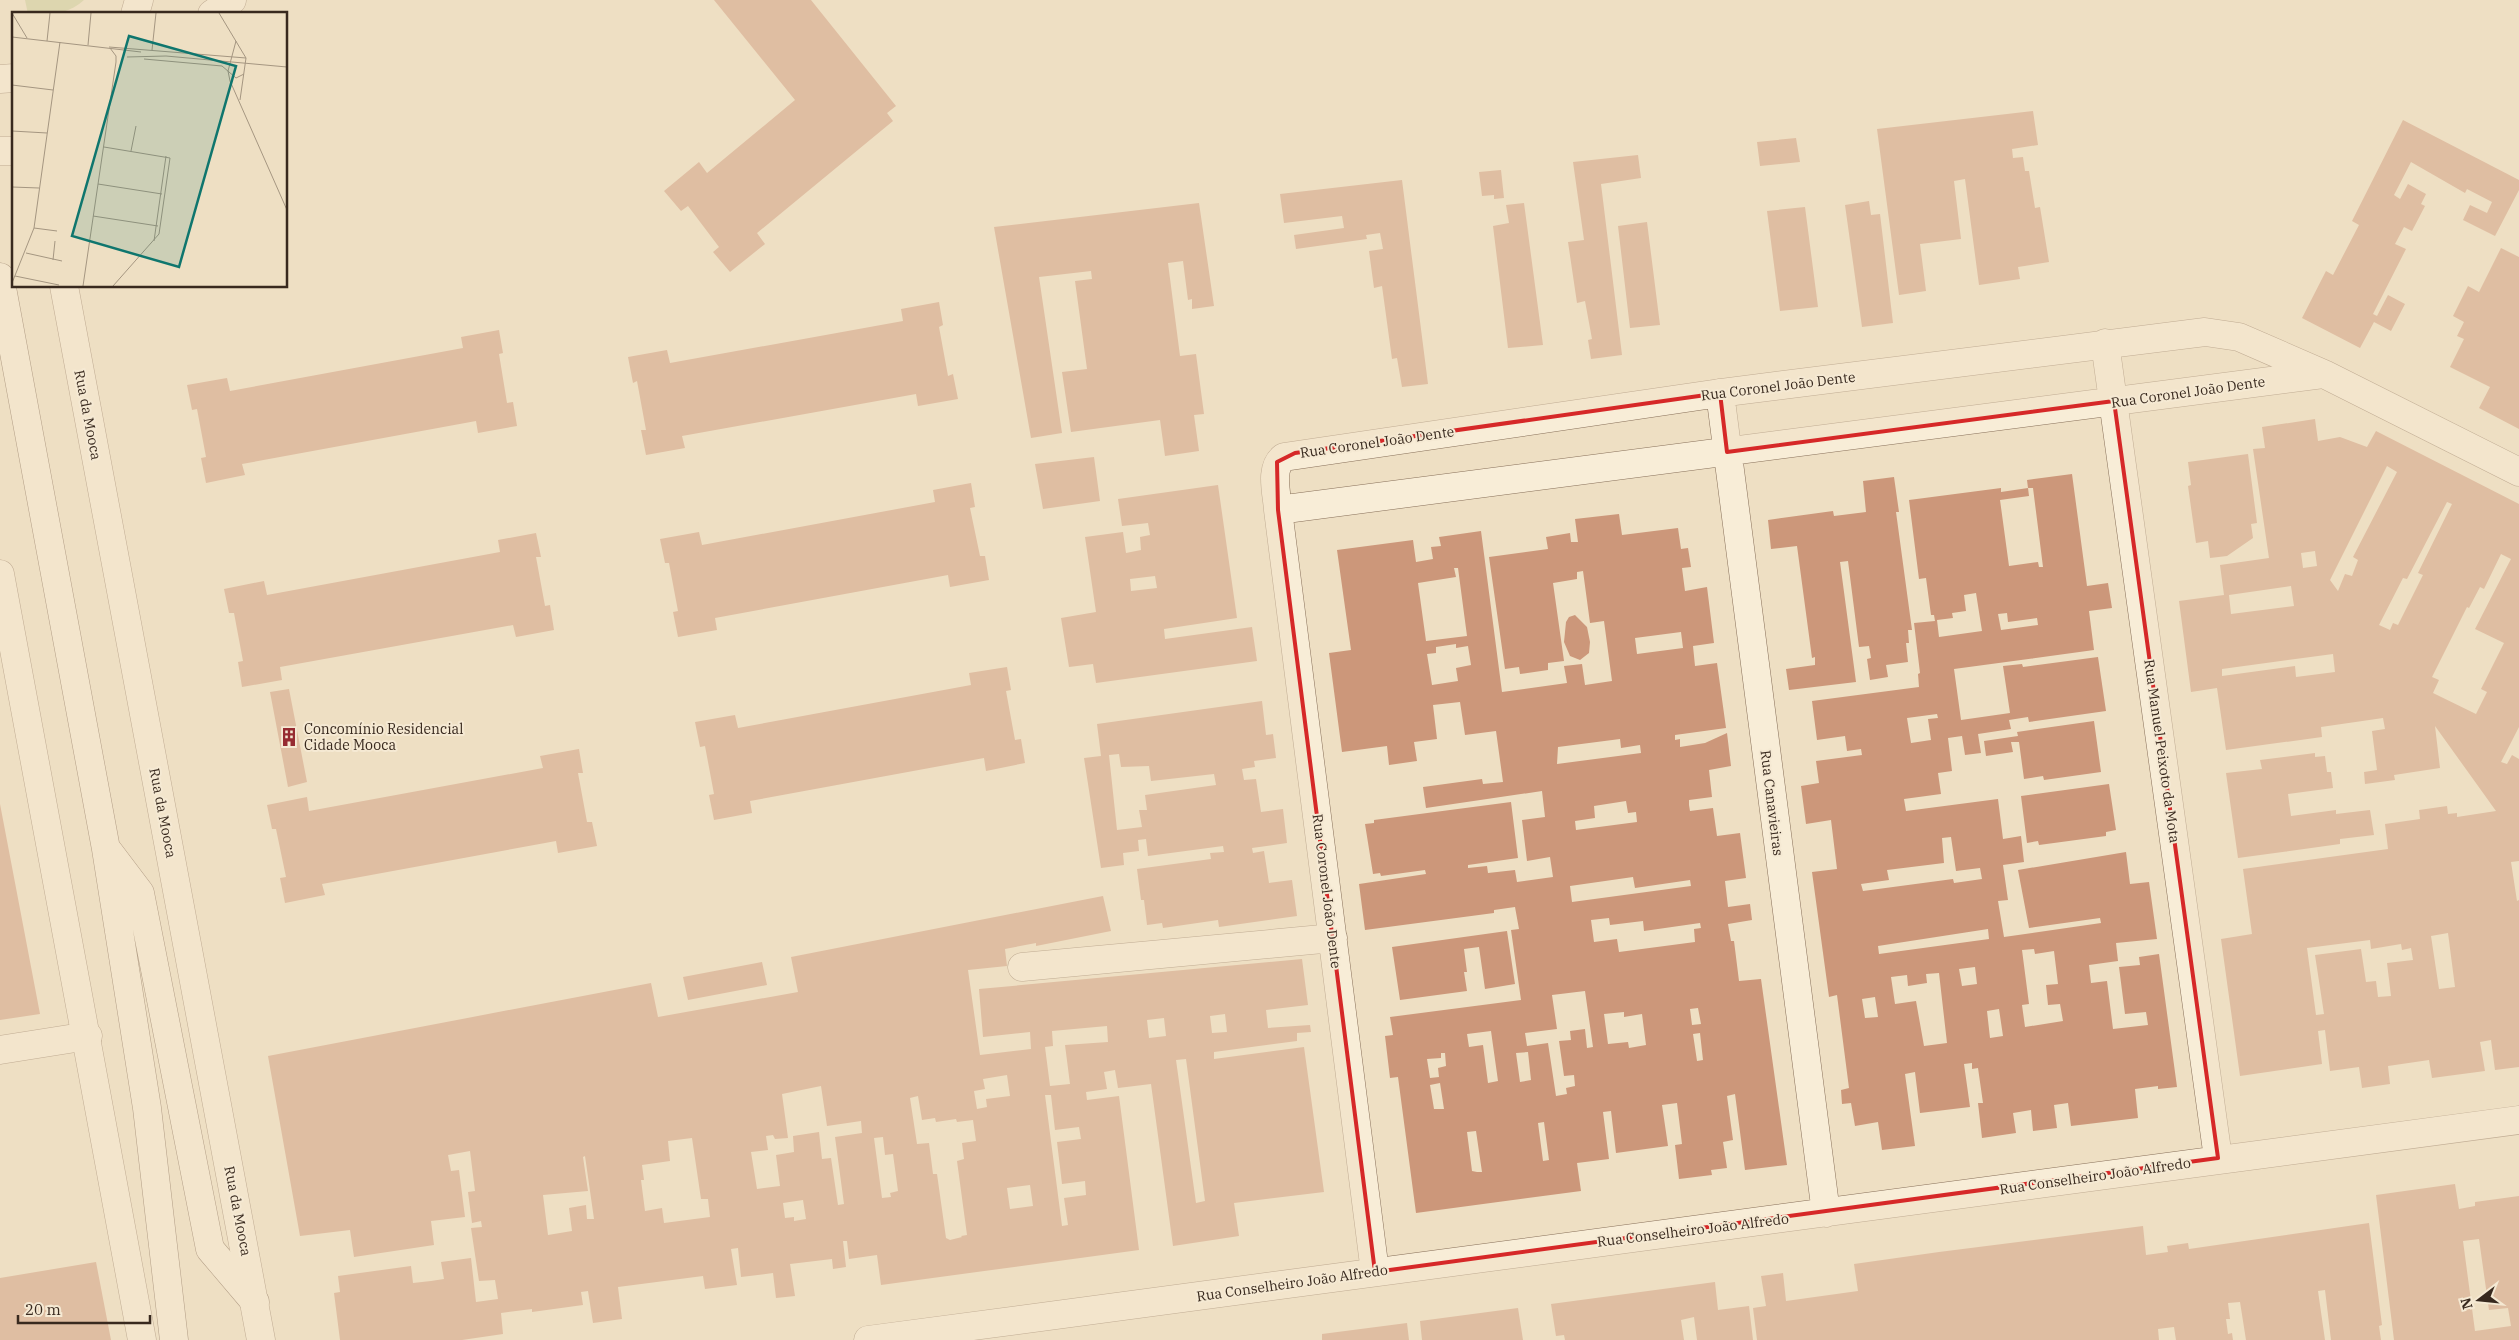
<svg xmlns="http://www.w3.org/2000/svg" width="2519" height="1340" font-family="'IBM Plex Serif',serif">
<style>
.green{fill:#c8cc97}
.building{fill:#cc977a;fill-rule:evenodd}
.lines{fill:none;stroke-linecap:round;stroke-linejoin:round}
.minor-casing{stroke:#88705a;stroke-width:29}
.tertiary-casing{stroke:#88705a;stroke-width:29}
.secondary-casing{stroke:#6a513d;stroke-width:29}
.minor{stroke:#f8edd7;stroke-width:28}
.tertiary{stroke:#f8edd7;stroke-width:28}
.secondary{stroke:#f8edd7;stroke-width:28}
.marked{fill:none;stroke:#d62828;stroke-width:4;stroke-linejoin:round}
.labels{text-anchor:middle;stroke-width:4;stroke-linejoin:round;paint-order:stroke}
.street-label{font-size:14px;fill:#38291e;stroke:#f5e9d3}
.poi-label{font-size:14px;fill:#38291e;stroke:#f5e9d3;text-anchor:start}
.inset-road{fill:none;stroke:#a59681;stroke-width:1}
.view{fill:#0f766e;fill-opacity:0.15;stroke:#0f766e;stroke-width:2.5}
.inset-edge{fill:none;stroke:#38291e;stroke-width:2.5}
</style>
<rect width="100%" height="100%" fill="#eedfc3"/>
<path class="green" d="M25 0H84C68 15 48 15 28 14Z"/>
<path class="building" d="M714 0H811L896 106 887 113 893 121 757 233 765 244 730 272 713 252 719 247 688 206 681 211 664 191 699 162 707 173 795 100Z
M2033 111 2038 145 2012 149 2013 158 2023 157 2025 171H2029L2035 208 2040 207 2049 262 2018 267 2020 279 1979 285 1965 179 1954 181 1961 239 1920 244 1926 291 1899 295 1877 129Z
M2403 120 2519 180V190L2495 236 2463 220 2470 205 2487 213 2492 202 2467 189 2465 193 2411 162 2394 195 2400 199 2408 184 2426 194 2421 204 2425 206 2412 231 2404 227 2395 244 2406 249 2373 314 2377 316 2388 295 2405 304 2391 331 2374 322 2360 348 2302 318 2326 271 2333 275 2359 225 2352 221Z
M1796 138 1800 162 1760 166 1757 142Z
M1638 155 1641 178 1601 184 1622 355 1591 359 1588 340 1592 339 1585 301 1577 303 1568 242 1584 240 1573 162Z
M1501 170 1504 198 1494 199V195L1482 196 1479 172Z
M1402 180 1428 384 1402 387 1397 358 1392 359 1382 286 1374 288 1369 251 1383 249 1380 233 1366 235 1367 239 1296 249 1294 235 1344 228 1342 216 1284 223 1280 194Z
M1869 201 1871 215 1880 214 1893 323 1862 327 1845 205Z
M1199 203 1214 306 1192 309V299L1188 300 1183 261 1168 263 1180 356 1196 354 1204 414 1194 415 1199 451 1165 456 1160 420 1071 432 1062 372 1087 369 1075 281 1092 279 1091 271 1039 277 1062 433 1031 438 994 227Z
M1524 203 1543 345 1508 348 1493 226 1509 223 1506 205Z
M1805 207 1818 307 1780 311 1767 211Z
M1647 222 1660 325 1630 328 1618 226Z
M2501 248 2519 257V429L2479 408 2490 387 2450 367 2464 339 2457 336 2464 322 2453 316 2468 286 2479 292Z
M939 302 943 325 939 327 948 376 953 374 958 399 918 406 916 394 682 436 685 448 646 455 641 430H646L637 381 633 383 628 357 667 350 670 363 903 321 901 309Z
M499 330 503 353 499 354 507 403 513 402 517 426 478 433 476 421 242 464 245 475 206 483 201 458 206 457 197 409 192 410 187 385 227 378 230 391 463 348 461 337Z
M2315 419 2318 441 2340 437 2367 447 2376 431 2519 504V727L2501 762 2507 764 2512 755 2519 759V861L2511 862 2517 901 2519 900V1067L2495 1070 2491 1040 2480 1042 2485 1071 2432 1078 2429 1060 2388 1066 2390 1084 2362 1088 2359 1067 2330 1071 2325 1030 2318 1031 2322 1064 2240 1076 2221 939 2252 934 2243 869 2388 849 2385 824 2420 819 2419 810 2447 806 2448 814 2457 813V817L2496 811 2435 726 2440 768 2394 775 2395 780 2365 784 2364 772 2377 770 2372 731 2385 729 2383 718 2321 727 2322 737 2226 750 2217 688 2191 692 2179 601 2224 595 2220 565 2269 558 2253 449 2265 448 2262 427ZM2387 466 2397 472 2353 557 2358 560 2352 576 2345 574 2338 591 2330 580ZM2447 502 2452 504 2418 573 2423 575 2398 625 2393 623 2390 630 2379 625 2403 578 2407 579ZM2315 551 2317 566 2303 568 2301 553ZM2501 554 2511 559 2475 629 2504 643 2481 689 2487 692 2476 714 2433 693 2439 680 2432 677 2467 607 2469 608 2480 587 2484 589ZM2291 586 2294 606 2231 614 2229 595ZM2333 654 2335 672 2296 677 2295 666 2222 676V669ZM2448 933 2455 987 2439 989 2431 936ZM2370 940 2371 949 2401 944 2402 950 2411 948 2413 960 2387 963 2391 996 2378 997 2376 981 2366 982 2361 949 2315 955 2324 1014 2316 1015 2307 948Z
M2248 454 2257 523 2251 524 2253 538 2227 556 2210 558 2208 541 2196 543 2188 486 2191 485 2188 462Z
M1094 457 1100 501 1043 509 1035 464Z
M2072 474 2087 586 2108 583 2112 608 2089 611 2094 650 1954 669 1961 720 2010 713 2003 666 2022 664 2023 667 2098 657 2106 711 2029 722 2028 717 2009 720 2011 729 1978 734 1981 753 1965 755 1962 736 1948 738 1952 771 1938 773 1941 794 1904 799 1906 811 1998 799 2003 839 2021 836 2024 862 2003 865 2008 900 1998 901 2004 937 2101 923 2100 918 2029 928 2018 870 2126 852 2130 884 2149 882 2157 939 2116 943 2118 961 2089 965 2091 983 2107 981 2113 1029 2148 1025 2146 1012 2125 1014 2119 967 2140 965 2139 957 2159 954 2177 1087 2158 1089V1086L2135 1089 2138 1118 2071 1126 2068 1103 2054 1105 2057 1128 2033 1131 2031 1110 2013 1113 2016 1133 1982 1138 1978 1103H1983L1978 1068 1972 1069V1063L1964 1064 1970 1107 1920 1113 1915 1072 1905 1074 1915 1146 1882 1150 1878 1122 1855 1126 1851 1103 1842 1104 1841 1090 1849 1088 1837 995 1829 997 1812 872 1837 869 1831 820 1806 824 1801 786 1819 783 1816 761 1862 755 1861 749 1847 751 1845 736 1817 740 1812 701 1919 687 1918 674 1920 673 1914 623 1935 621 1934 615H1931L1926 578 1919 579 1909 500 2001 488V492L2028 488 2029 496 2000 500 2009 566 2038 562 2039 567H2043L2033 488H2028L2027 480ZM1976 593 1982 631 1939 637 1937 620 1953 618 1952 613 1966 611 1964 595ZM2007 613 2008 622 2037 618 2038 625 2001 630 1998 614ZM1937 714 1938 718 1928 719 1931 740 1911 743 1907 718ZM1951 837 1956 871 1980 868 1982 879 1954 883 1953 879 1863 891 1861 884 1889 880 1887 870 1944 863 1942 838ZM1988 929 1989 939 1879 954 1878 946ZM2034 949 2035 954 2054 951 2058 984 2046 985 2048 1005 2060 1004 2063 1021 2025 1027 2022 1005 2029 1004 2022 950ZM1975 967 1977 984 1962 986 1959 969ZM1939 973 1947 1043 1924 1046 1916 1001 1895 1004 1891 977 1907 975 1908 986 1927 983 1926 974ZM1875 997 1878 1017 1865 1018 1862 999ZM1999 1009 2003 1036 1990 1038 1987 1011Z
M1894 477 1899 512H1896L1912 630H1908L1909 643H1906L1908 662 1886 665 1888 677 1870 680 1867 659 1871 658 1869 646 1859 647 1848 561 1840 562 1856 682 1789 690 1786 669 1815 665V657L1812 658 1797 546 1771 549 1768 520 1833 511 1834 516 1866 512 1863 481Z
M971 483 975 507 970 508 980 556H985L989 580 950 587 948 575 715 618 717 630 678 637 673 612 678 611 669 563H665L660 539 699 532 702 545 935 502 933 490Z
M1218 485 1237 618 1164 629 1165 639 1252 627 1257 661 1096 683 1093 664 1069 667 1061 618 1096 612 1085 537 1123 532 1126 553 1141 550 1140 537 1150 535 1148 523 1122 526 1118 499ZM1155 576 1157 588 1131 591 1130 579Z
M1619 514 1622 535 1678 528 1681 549 1688 548 1691 567 1682 568 1685 591 1707 587 1714 643 1693 646 1695 666 1717 663 1726 728 1675 735V740L1680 739V747L1705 743 1727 733 1731 766 1709 770 1712 797 1689 800V805L1690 811 1713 808 1717 836 1740 833 1746 878 1725 881 1728 907 1750 904 1752 920 1728 924 1731 941H1734L1739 981 1761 979 1787 1165 1745 1170 1735 1094 1727 1096 1733 1140 1723 1142 1727 1168 1711 1170 1712 1175 1679 1179 1675 1145 1682 1144 1677 1103 1662 1105 1668 1146 1616 1153 1611 1111 1603 1112 1609 1159 1577 1163 1581 1191 1416 1213 1398 1077 1390 1078 1385 1036 1393 1035 1390 1017 1521 1000 1511 930 1519 929 1515 907 1494 910V913L1365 930 1359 884 1426 874 1425 870 1381 876 1380 873 1373 874 1365 824 1374 823V820L1511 802 1518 858 1468 865V868L1487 866 1488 873 1515 870 1517 882 1553 877 1550 857 1527 861 1522 820 1545 817 1542 791 1426 808 1423 787 1482 779 1483 784 1503 782 1496 731 1465 735 1460 702 1433 705 1437 739 1414 742 1417 761 1389 765 1387 746 1342 752 1329 653 1351 650 1337 550 1413 540 1416 562 1433 559 1431 547 1441 546 1439 537 1481 531 1502 692 1567 683 1564 666 1582 664 1585 685 1612 681 1604 621 1590 623 1583 571 1577 572V579L1553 583 1564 661 1548 663V670L1520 674 1519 667 1505 669 1489 557 1548 549 1546 537 1570 533 1571 542H1578L1575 519ZM1454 568H1458L1467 636 1426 641 1418 583 1456 577ZM1681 632 1683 648 1637 654 1635 638ZM1456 644V648L1468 646 1471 665 1456 668 1458 681 1432 685 1427 654 1436 653V647ZM1620 739 1621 748 1640 745 1641 753 1557 764 1558 747ZM1626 801 1628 813 1636 812 1637 822 1576 830 1575 821 1595 818 1594 806ZM1633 877 1635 888 1690 880 1691 886 1572 902 1570 886ZM1609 918 1610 925 1643 921 1644 931 1700 923 1701 928 1694 929 1695 942 1619 952 1617 939 1594 942 1591 920ZM1585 991 1593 1047 1587 1048 1585 1029 1570 1031 1571 1040 1559 1041 1564 1076 1574 1075 1575 1086 1566 1088 1567 1094 1556 1096 1548 1043 1527 1046 1525 1033 1557 1029 1552 995ZM1698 1008 1701 1024 1692 1025 1690 1009ZM1624 1012V1017L1642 1014 1646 1045 1629 1048 1628 1042 1608 1044 1604 1014ZM1491 1031 1498 1081 1488 1083 1483 1045 1469 1047 1467 1034ZM1700 1033 1703 1060 1697 1061 1693 1034ZM1528 1052 1531 1080 1520 1082 1516 1053ZM1441 1053H1445L1446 1066 1438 1068 1439 1077 1430 1078 1427 1059 1441 1058ZM1440 1083 1444 1109H1434L1430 1085ZM1544 1122 1549 1160 1543 1161 1538 1123ZM1476 1131 1482 1172H1477L1472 1171 1467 1132Z
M536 533 541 557H536L545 606 550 605 554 630 516 637 513 625 280 667 282 680 242 687 238 662 243 661 234 613H229L224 589 264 581 267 595 500 552 498 540Z
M1575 615 1587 627 1590 642 1589 653 1580 660 1570 656 1564 642 1566 622 1569 617Z
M1007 667 1011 690 1006 691 1015 740 1021 739 1025 763 986 771 984 758 750 801 752 813 714 820 709 795 714 794 705 746 700 747 695 722 735 715 738 728 971 685 969 673Z
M289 689 307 782 288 787 270 692Z
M1262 701 1266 735 1273 734 1276 758 1254 761 1255 767 1242 769 1244 780 1256 779 1261 812 1283 809 1287 843 1252 848 1253 853 1264 851 1269 883 1292 880 1297 916 1219 927 1218 920 1163 928 1162 923 1147 925 1144 900H1141L1137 869 1211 859 1210 853 1224 852 1223 846 1148 856 1146 839 1138 840 1139 851 1123 853 1124 865 1101 868 1084 758 1101 756 1097 724ZM1119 754 1121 767 1149 766 1151 781 1214 774 1216 785 1145 795 1147 810H1139L1142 827 1117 830 1109 755Z
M2094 721 2101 772 2044 780 2043 776 2024 779 2019 742H2011L2013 752 1986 756 1984 741 2018 736 2017 732Z
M579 749 583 773H578L587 822H592L597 846 558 853 556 841 322 884 325 895 285 903 280 878 286 877 276 829H272L267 805 307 797 309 811 543 768 540 756Z
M2315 753V757L2325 756 2327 772H2331L2333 788 2288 794 2291 816 2336 810V814L2370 810 2374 835 2340 839V844L2238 858 2226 773 2262 769 2260 760Z
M2109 784 2116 830 2106 832V836L2039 845 2038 841 2027 843 2021 796Z
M0 804 40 1014 0 1020Z
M1103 896 1111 931 1036 946V943L1005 949 1007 966 968 970 980 1055 1031 1049 1030 1032 983 1037 979 989 1302 959 1308 1005 1266 1010 1268 1028 1310 1025 1311 1032 1297 1033V1041L1214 1052V1059L1304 1047 1324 1192 1234 1203 1239 1236 1173 1246 1151 1084 1118 1088 1115 1070 1104 1072 1107 1089 1086 1092 1087 1100 1119 1096 1139 1250 881 1285 877 1255 849 1259 847 1241H843L846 1267 833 1269 832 1259 790 1264 795 1296 776 1298 773 1273 741 1277 738 1248 731 1249 737 1285 705 1289 703 1276 618 1287 622 1319 593 1323 588 1291 581 1292 583 1305 532 1312V1309L501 1313 503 1334 462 1340H340L334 1293 340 1292 338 1276 411 1266 413 1283 431 1281 444 1279 441 1262 471 1258 476 1302 498 1299 495 1280 479 1281 471 1228 482 1227 481 1221 472 1223 468 1192 475 1191 470 1151 448 1155 451 1171 459 1170 465 1217 431 1221 434 1245 354 1257 350 1230 300 1236 268 1056 651 983 658 1017 798 992 791 957ZM1225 1014 1227 1032 1212 1033 1210 1016ZM1164 1018 1166 1036 1149 1038 1147 1020ZM1107 1026 1108 1042 1065 1045 1070 1084 1050 1086 1045 1047 1053 1046 1052 1031ZM1186 1059 1205 1201 1196 1203 1176 1060ZM1007 1075 1010 1096 986 1099 987 1107 977 1109 974 1091 985 1089 983 1079ZM821 1086 827 1126 861 1121 862 1133 835 1137 844 1204 838 1205 831 1158 822 1159 819 1132 793 1136 794 1152 776 1155 780 1186 757 1189 751 1152 768 1150 766 1136 773 1135 775 1139 788 1138 782 1094ZM1045 1095H1051L1055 1130 1079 1127 1081 1139 1057 1142 1062 1184 1085 1181 1086 1195 1064 1198 1068 1225 1062 1226ZM918 1096 922 1120 935 1118 936 1122 956 1119 957 1122 973 1120 976 1141 962 1143 964 1159 957 1161 967 1235 961 1236 962 1237 950 1240 946 1238 937 1174H933L929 1143 917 1144 910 1098ZM883 1137 885 1155 893 1154 898 1191 890 1193 891 1197 882 1198 874 1138ZM692 1138 701 1199H708L710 1217 664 1223 662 1208 645 1211 641 1180H644L642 1165 670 1161 668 1141ZM585 1156 594 1219H587L586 1205 569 1208 572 1231 548 1235 543 1195 588 1191 583 1157ZM1030 1185 1033 1206 1010 1209 1007 1188ZM803 1200 806 1219 794 1221V1217L785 1218 783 1203Z
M1507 931 1515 984 1485 989 1479 947 1464 949 1467 972H1464L1467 991 1400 1000 1392 947Z
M762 962 767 985 688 1000 683 977Z
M2455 1184 2459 1209 2475 1206V1202L2519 1196V1340H2394L2376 1195ZM2479 1239 2489 1310 2508 1308 2511 1326 2475 1331 2463 1241Z
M2369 1223 2382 1325 2379 1326 2381 1340H2331L2325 1290 2318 1291 2325 1340H2246L2240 1302 2228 1303 2230 1319H2226L2228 1334 2232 1333 2233 1340H2176L2174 1327 2158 1329 2159 1340H1757L1753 1308 1766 1306 1761 1276 1783 1273 1786 1301 1858 1291 1854 1264 1939 1252 2143 1226 2146 1255 2168 1252 2167 1246 2188 1243 2189 1249Z
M96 1262 111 1340H0V1278Z
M1715 1282 1718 1310 1749 1306 1753 1340H1697L1694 1317 1681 1320 1684 1340H1565L1564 1335 1556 1336 1551 1304Z
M1518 1308 1523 1340H1422L1420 1321Z
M1407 1323 1409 1340H1322V1334Z"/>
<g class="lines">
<g class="minor-casing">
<path id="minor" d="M2105 343 2218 1158
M1720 393 1826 1213
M1278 510 2323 374
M1022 967 1333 938
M0 1050 88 1036
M1375 1272 1278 510C1277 493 1269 468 1284 457L1720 393 2205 332 2239 337 2324 374 2519 472
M868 1340 2519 1120"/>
</g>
<g class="tertiary-casing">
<path id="tertiary" d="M135 14 139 0
M212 14 232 0
M0 79 14 78
M0 151H14
M64 286 261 1340
M0 574 142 1340"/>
</g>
<g class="secondary-casing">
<path id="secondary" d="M0 277 106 849 147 1108 174 1340
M109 852 140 893 210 1249 255 1302"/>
</g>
<use href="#minor" class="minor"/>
<use href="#tertiary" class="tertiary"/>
<use href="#secondary" class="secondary"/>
</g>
<path d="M0 0H2519V1340H0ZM1720 393 1727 452 2114 401 2218 1158 1375 1272 1278 510 1277 462 1295 453Z" fill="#eedfc3" fill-opacity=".55" fill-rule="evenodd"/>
<path class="marked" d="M1720 393 1727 452 2114 401 2218 1158 1375 1272 1278 510 1277 462 1295 453Z"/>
<defs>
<g id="building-bare" transform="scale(1.5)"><path d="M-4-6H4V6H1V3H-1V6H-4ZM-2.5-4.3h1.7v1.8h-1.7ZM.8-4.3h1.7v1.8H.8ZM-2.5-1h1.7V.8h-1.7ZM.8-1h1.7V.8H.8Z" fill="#962b31" stroke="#f5e9d3" stroke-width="2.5" paint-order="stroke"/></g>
</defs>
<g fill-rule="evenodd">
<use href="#building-bare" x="289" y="737"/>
</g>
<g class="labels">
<g class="street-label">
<text transform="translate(1778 386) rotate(-7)" y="5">Rua Coronel João Dente</text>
<text transform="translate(2188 392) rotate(-8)" y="5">Rua Coronel João Dente</text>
<text transform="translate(88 415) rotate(79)" y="5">Rua da Mooca</text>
<text transform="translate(1377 442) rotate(-8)" y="5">Rua Coronel João Dente</text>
<text transform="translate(2162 751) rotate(82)" y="5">Rua Manuel Peixoto da Mota</text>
<text transform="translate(1772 803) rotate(83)" y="5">Rua Canavieiras</text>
<text transform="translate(163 813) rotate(79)" y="5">Rua da Mooca</text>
<text transform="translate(1327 891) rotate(83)" y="5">Rua Coronel João Dente</text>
<text transform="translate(2095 1176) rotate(-8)" y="5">Rua Conselheiro João Alfredo</text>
<text transform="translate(238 1211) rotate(79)" y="5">Rua da Mooca</text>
<text transform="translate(1693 1230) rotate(-7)" y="5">Rua Conselheiro João Alfredo</text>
<text transform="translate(1292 1283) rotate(-8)" y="5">Rua Conselheiro João Alfredo</text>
</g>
<g class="poi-label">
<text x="304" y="734">Concomínio Residencial<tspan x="304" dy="16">Cidade Mooca</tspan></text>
</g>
</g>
<g transform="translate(12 12)">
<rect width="275" height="275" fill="#eedfc3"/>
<path class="inset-road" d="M0 1 15 26M207 1 234 46 228 88M0 25 129 40M35 29 38 1M224 29 216 59 218 69 275 198M76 33 79 1M97 35 234 46M140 38 144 1M115 45 154 44 275 55M132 47 210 54 224 66 232 62M0 73 41 78M0 119 35 121M92 135 158 146 147 222 101 274M119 139 124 114M86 172 150 182M0 175 27 176M81 204 146 214M22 216 45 219M142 229 154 144M14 241 50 249M41 248 43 229M3 264 47 273M0 271 22 216 48 30M71 274 104 50V44L98 36"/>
<path class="view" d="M117 24 224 54 167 255 60 224Z"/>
<rect width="275" height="275" class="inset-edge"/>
</g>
<g transform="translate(2479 1300) rotate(254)" stroke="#f5e9d3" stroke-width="4" paint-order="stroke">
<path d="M0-4L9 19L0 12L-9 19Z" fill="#38291e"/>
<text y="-8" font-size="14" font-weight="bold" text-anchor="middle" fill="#38291e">N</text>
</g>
<path d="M18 1315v8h132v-8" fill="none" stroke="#38291e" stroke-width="2.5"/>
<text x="25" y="1315" font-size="15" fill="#38291e" stroke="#f5e9d3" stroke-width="4" paint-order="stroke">20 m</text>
</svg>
